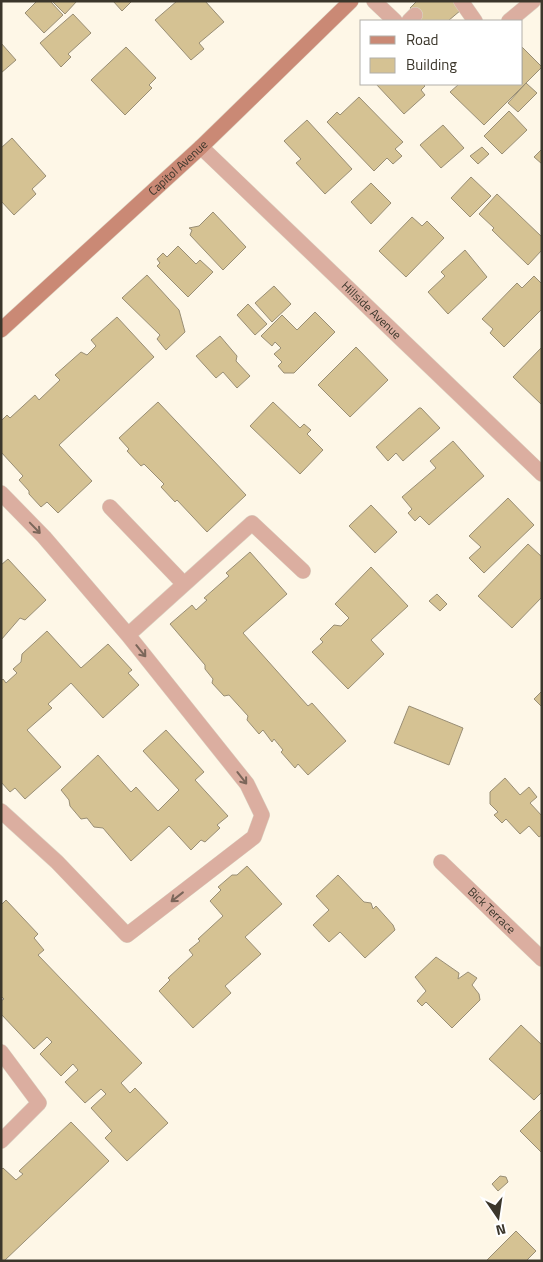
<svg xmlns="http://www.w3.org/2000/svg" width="543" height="1262" font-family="'Titillium Web',sans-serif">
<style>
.building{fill:#d5c293;stroke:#998e75}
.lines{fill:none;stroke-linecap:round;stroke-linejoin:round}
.service-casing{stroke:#dbd4c5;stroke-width:16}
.minor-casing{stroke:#dbd4c5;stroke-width:16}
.secondary-casing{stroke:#dbd4c5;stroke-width:16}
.service{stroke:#dbaea0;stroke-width:15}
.minor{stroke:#dbaea0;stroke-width:15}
.secondary{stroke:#ca8975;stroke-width:15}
.oneway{stroke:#7b665a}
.labels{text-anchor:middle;stroke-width:5;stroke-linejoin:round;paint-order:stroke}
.street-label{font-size:12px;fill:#3b362b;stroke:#fff}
</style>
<rect width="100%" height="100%" fill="#fef7e7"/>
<path class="building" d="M37 1H50L63 15 44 33 25 13Z
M52 1H77L65 14Z
M113 1H132L122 11Z
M177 1H205L224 22 199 43 204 49 191 60 155 20Z
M417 1H453L461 10 448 21H421L410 8Z
M73 14 91 33 68 54 71 57 61 67 40 43Z
M1 43 16 60 1 73Z
M126 47 156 78 149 85 152 88 125 115 91 80Z
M522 47 542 67 484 125 450 92 459 84H522Z
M526 83 537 93 518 112 508 103Z
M376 84H423L425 86 421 90 425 95 404 114Z
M359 97 403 142 395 149 402 156 393 164 387 158 374 171 327 122 337 112 340 115Z
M509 111 527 130 502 154 484 136Z
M307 120 352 169 325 194 296 163 301 159 284 141Z
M443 125 464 148 441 168 420 145Z
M12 138 46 176 32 189 36 194 14 215 1 201V148Z
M482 147 489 154 478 164 470 156Z
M542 149V164L534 157Z
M471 177 491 196 470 217 451 198Z
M371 183 391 203 371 224 351 202Z
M497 194 542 237V250L528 265 492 230 494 228 479 214Z
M213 212 246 247 223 270 190 235 192 230 189 228 199 226Z
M412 217 422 226 427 221 444 238 406 277 379 251Z
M178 246 196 264 200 260 213 272 188 297 157 266 160 263 157 259 163 253 167 257Z
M465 250 487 277 448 314 428 292 445 276 441 272Z
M147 275 179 310 185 332 166 350 157 339 160 335 122 298Z
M534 276 542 284V309L504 347 490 333 493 329 482 319 517 283 522 288Z
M274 286 291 304 272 322 255 303Z
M248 304 267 324 255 335 237 315Z
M315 312 335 332 294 373H284L278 366 282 362 274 354 281 348 275 342 272 346 261 336 282 315 297 330Z
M117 317 154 357 59 445 92 481 58 513 47 502 41 507 29 494V491L19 480 23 476 1 452V421L7 415 10 418 35 395 39 400 60 380 55 375 81 352 87 355 96 346 91 340Z
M220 336 237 356 236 361 250 376 237 388 223 372 216 378 196 356Z
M356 347 388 380 350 417 318 385Z
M542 347V405L513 377Z
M158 402 246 495 207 532 177 500 175 502 161 487 164 484 144 464 141 466 127 451 129 449 119 438Z
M273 402 300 428 304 424 311 430 307 434 323 450 300 474 250 426Z
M419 408H421L440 428 403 461 396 453 388 461 376 447Z
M453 441 484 476 429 525 420 516 415 521 408 513 412 509 402 497 436 468 430 461Z
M508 498 534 525 484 573 469 558 481 547 469 536Z
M371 505 397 532 375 553 349 526Z
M528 544 542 557V597L512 628 478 596Z
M250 552 287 594 243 633 308 706 312 703 346 741 308 775 298 764 295 768 281 752 283 750 274 739 272 742 263 730 259 734 247 720 248 716 229 695 224 696 212 683 213 679 205 669V665L170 624 192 605 196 610 207 600 204 598 229 576 226 573Z
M8 559 46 600 25 620 20 618 1 640V565Z
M371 567 408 606 371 640 384 654 348 689 312 652 323 642 320 639 334 625 341 626 349 618 335 604Z
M437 594 447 604 440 611 429 601Z
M47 631 81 668 108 644 132 670 128 673 139 685 103 718 71 683 48 704 52 708 27 730 61 767 25 799 15 788 10 792 1 782V681L3 679 6 683 17 673 13 669 21 662 22 654Z
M542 691V707L534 699Z
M409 706 463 728 449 765 394 743Z
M166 730 204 772 195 780 228 816 217 825 220 828 205 842 201 840 191 850 169 826 131 861 103 828 94 827 87 818 81 819 70 806 69 800 61 790 98 755 131 792 136 787 158 811 179 790 143 751Z
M505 778 520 795 529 787 537 797 530 803 542 816V835L539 837 529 826 520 834 506 819 502 823 494 815 498 812 490 804V792Z
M247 866 282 904 245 937 261 954 225 986 231 993 193 1028 159 991 170 980 168 978 193 955 189 950 200 941 198 939 223 916 210 901 221 890 218 887 232 875H237Z
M338 875 364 902 371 903 373 909 376 906 393 925 395 930 365 958 340 932 329 942 313 925 329 910 316 896Z
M6 900 38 934 34 938 44 950 38 955 142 1063 121 1083 130 1093 135 1088 168 1123 127 1161 105 1138 112 1131 91 1108 106 1094 101 1089 85 1103 65 1082 78 1070 73 1064 61 1076 40 1054 52 1042 47 1037 34 1049 1 1014V1001L4 999 1 996V905Z
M436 957 459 973 458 979 468 972 477 978 472 985 479 994 480 1000 452 1028 426 1002 422 1006 417 1001 426 991 415 977Z
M521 1025 542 1045V1092L534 1100 489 1059Z
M542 1109V1153L520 1131Z
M71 1122 109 1161 4 1261H1V1170L3 1168 16 1180 23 1174 19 1171Z
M500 1176 506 1177 508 1182 498 1191 492 1184Z
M516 1231 536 1251 526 1261H486Z"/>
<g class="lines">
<g class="service-casing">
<path id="service" d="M374 1 395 21
M461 1 475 21
M409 21 415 15
M509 21 533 1
M1 493 44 537 128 635 247 784 262 815 254 837 127 935 57 862 1 811
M110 507 183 583
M128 635 252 523 303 571
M1 1052 39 1103 1 1141"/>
</g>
<g class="minor-casing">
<g id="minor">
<path id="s1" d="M201 147 542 474"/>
<path id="s2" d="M441 862 542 959"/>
</g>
</g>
<g class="secondary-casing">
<g id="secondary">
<path id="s3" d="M1 330 201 147 351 1"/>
</g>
</g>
<use href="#service" class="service"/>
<use href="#minor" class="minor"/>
<use href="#secondary" class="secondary"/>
</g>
<defs><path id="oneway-shaft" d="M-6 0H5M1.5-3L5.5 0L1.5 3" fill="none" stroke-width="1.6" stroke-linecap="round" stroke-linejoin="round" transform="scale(1.25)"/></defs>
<g class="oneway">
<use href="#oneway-shaft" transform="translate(35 528) rotate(46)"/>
<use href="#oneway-shaft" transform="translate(141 651) rotate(51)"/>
<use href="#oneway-shaft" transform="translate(242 778) rotate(52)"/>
<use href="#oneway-shaft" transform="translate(177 897) rotate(142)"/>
</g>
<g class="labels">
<g class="street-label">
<text dy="4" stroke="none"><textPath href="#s3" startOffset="240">Capitol Avenue</textPath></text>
<text dy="4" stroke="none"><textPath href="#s1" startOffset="236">Hillside Avenue</textPath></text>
<text dy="4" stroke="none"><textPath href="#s2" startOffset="70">Bick Terrace</textPath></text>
</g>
</g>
<rect width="543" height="1262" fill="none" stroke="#3b362b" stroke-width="5"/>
<rect x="360" y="20" width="162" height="65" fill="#ffffff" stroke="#b1afaa"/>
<rect x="370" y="36" width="25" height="8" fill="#ca8975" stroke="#b1afaa"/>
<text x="406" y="45" font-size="15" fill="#3b362b">Road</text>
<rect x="370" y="58" width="25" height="15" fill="#d5c293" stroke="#b1afaa"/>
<text x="406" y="70" font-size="15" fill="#3b362b">Building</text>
<g transform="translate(498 1217) rotate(167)" stroke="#ffffff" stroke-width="4" paint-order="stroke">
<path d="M0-4L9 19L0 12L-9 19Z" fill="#3b362b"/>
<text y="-8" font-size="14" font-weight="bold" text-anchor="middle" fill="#3b362b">N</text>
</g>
</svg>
